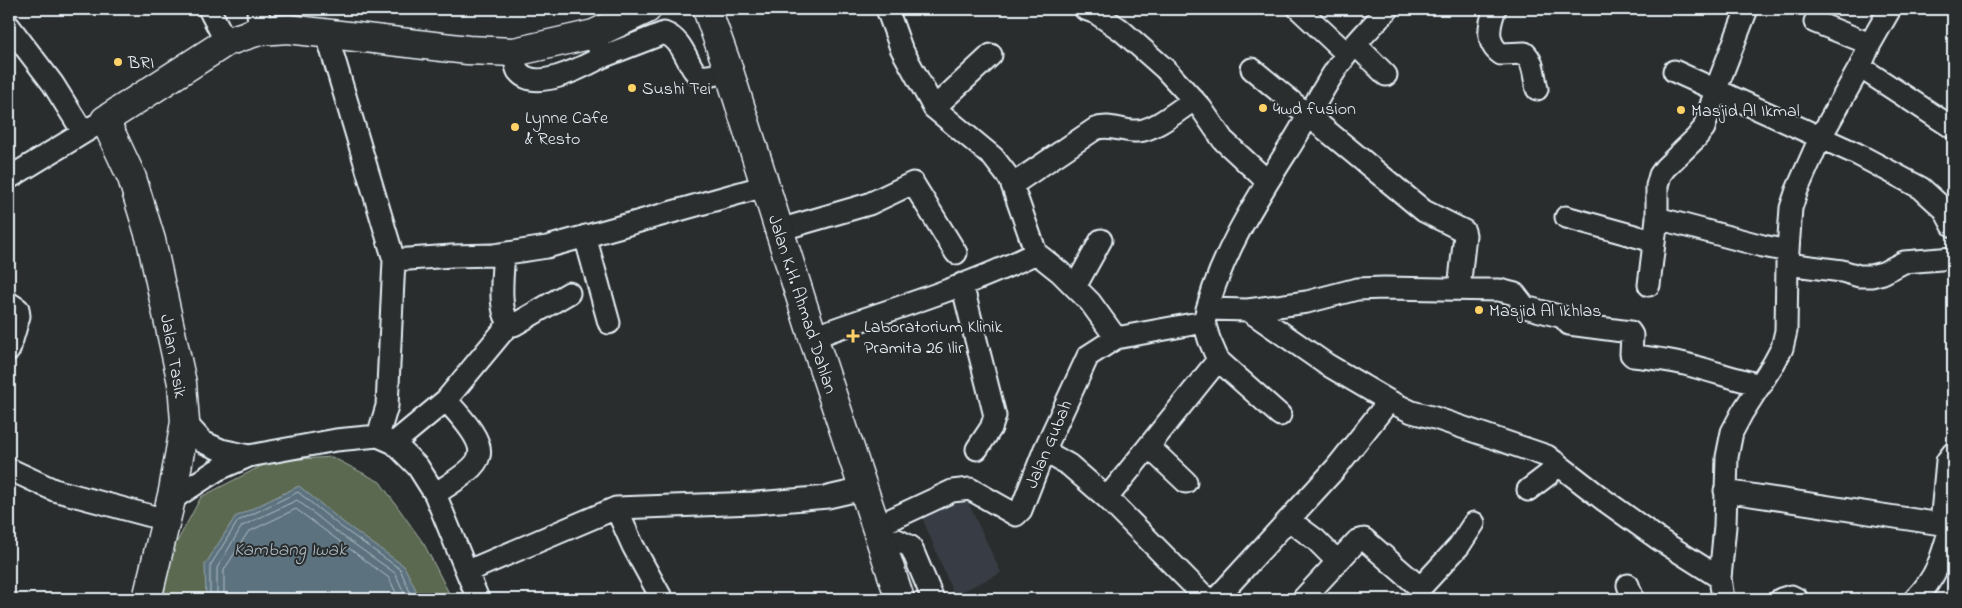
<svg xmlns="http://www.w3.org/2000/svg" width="1962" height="608" font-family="'Indie Flower',sans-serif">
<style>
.built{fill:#393e44}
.green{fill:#5c6951;stroke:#a2ada4}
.water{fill:#5c727e;stroke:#94a5af}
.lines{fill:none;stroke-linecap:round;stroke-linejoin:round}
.shore{stroke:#b0bec7;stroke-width:1}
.minor-casing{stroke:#e8f1f8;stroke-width:25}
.major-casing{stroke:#e8f1f8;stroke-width:31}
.minor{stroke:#2a2d2e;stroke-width:21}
.major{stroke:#2a2d2e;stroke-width:28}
.poi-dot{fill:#ffd166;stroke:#2a2d2e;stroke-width:2}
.labels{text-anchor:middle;stroke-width:4;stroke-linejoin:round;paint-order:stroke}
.poi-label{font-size:18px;fill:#e8f1f8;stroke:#2a2d2e;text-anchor:start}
.street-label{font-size:18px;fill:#e8f1f8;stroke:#2a2d2e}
.water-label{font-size:19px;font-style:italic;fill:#a9b8c1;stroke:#2a2d2e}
</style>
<rect width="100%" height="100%" fill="#2a2d2e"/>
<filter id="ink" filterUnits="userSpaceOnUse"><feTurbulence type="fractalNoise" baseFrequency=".02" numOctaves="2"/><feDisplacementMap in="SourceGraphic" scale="10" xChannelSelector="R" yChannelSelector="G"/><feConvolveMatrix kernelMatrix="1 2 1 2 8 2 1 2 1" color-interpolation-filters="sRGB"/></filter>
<g filter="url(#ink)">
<path class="built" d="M966 498 1001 573 954 595 922 517Z"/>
<path class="green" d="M332 457 380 482 424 544 452 599H163L172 551 201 497 271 461Z"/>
<path class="water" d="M299 486 344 523 404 566 417 592 419 599H206L205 565 235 517Z"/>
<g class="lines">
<path class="shore" d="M210 599V566L238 521 298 492 341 527 400 569 413 599
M217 599V568L242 526 297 500 337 532 395 573 407 599
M224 599V570L248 532 296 509 389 578 399 599"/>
<g class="minor-casing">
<path id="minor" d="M209 9 226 42
M258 9 259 31
M887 9 901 48 934 108 993 157 1010 179 1036 253
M1085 9 1096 13 1121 30 1165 69 1201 108 1223 140 1267 181
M1299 9 1347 54
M1495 9C1489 25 1485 43 1501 54L1525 53C1534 61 1534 77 1537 89
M1815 22 1870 44
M9 26 53 84 83 132
M326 32 394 260 387 406 378 436
M1356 45 1386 75
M514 52C515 58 515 66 518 71 535 93 583 67 602 57L597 43
M602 57 664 33C687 41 688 74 702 76 710 77 721 73 729 71
M1860 67 1953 128
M1252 69 1424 211 1464 231 1465 235 1459 289
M1674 71 1857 154 1921 188 1944 209 1953 226
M934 108 991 55
M9 178 96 125
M1012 185 1095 129C1109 123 1123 132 1138 131 1157 129 1178 110 1194 100
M1566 217 1653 241
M1657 218 1763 246 1788 251
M779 230 869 204 913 183 956 253
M585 236 609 323
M1036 253 1060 272 1090 302 1116 338
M504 254C503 269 496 321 514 325L569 293
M394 260 452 256 494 255 547 247 765 186
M1787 264 1842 271 1859 276H1871L1883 273 1904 262 1953 258
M962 284 995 416 991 428 977 449
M1649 285 1657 218V186L1660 175 1665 168 1696 138 1704 128 1716 89 1747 9
M1075 287 1101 240
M9 303 18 309 19 316 9 350
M1207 309 1248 310 1307 302 1357 289 1384 288 1499 290 1515 294 1525 307 1563 317 1569 324 1630 332 1632 335 1631 354 1633 356C1654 358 1676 361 1696 367 1718 373 1739 380 1761 385
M1248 310 1326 364 1389 401 1412 412 1435 418 1547 456 1604 500 1660 540 1720 578
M1204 322 1209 339 1218 360
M813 337C888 310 965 288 1036 253
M446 400 509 324
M185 422 203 442 221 450 249 456 336 440 378 436 394 443 418 467 435 494 478 599
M394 443 446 400C457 413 484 439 479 456 476 470 446 486 435 494
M1149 447 1186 482
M1044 451 1069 465 1107 498 1207 599
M9 469 54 490 166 520
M1528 490 1549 474 1557 463
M1725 491 1941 524 1953 529
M1107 498 1218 360 1280 415
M171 500 217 470 249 456
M616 508 633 546 662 599
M1289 520 1316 540 1338 562
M1941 524 1947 461 1953 453
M877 526 952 491 970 489 1016 515 1021 510 1044 451 1088 356 1116 338 1204 322C1218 258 1256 200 1291 145 1310 115 1325 82 1347 54 1360 38 1374 24 1388 9
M882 543 897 540 911 547 933 599
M468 571 616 508 755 503 828 497 863 489
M1628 585 1633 599
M1216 599 1336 468 1389 401
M1303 599 1357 541 1364 539 1417 585H1423L1459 546 1474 523
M1723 599 1720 578 1725 526 1727 457 1732 432 1742 413 1774 363 1782 348 1786 331 1787 264 1791 208 1797 190 1820 138 1860 67 1870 44 1890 9
M1781 599 1791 596 1797 599
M1915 599C1937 577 1942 557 1950 528"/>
</g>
<g class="major-casing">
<path id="major" d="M707 9 729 71 813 337 900 599
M147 599 173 491 185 422 182 383 151 240 132 178 105 120 226 42 259 31 288 29 468 50 514 52 594 34 647 9"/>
</g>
<use href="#minor" class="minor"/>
<use href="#major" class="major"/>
</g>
</g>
<g class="poi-dot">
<circle cx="118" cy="62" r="5"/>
<circle cx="632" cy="88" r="5"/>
<circle cx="1263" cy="108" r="5"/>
<circle cx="1681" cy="110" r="5"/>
<circle cx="515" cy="127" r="5"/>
<circle cx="1479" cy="310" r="5"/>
<path d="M850.5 328.5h5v5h5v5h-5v5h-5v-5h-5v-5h5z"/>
</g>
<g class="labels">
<g class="poi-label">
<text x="128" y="68">BRI</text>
<text x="642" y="94">Sushi Tei</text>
<text x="1273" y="114">4wd fusion</text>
<text x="1691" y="116">Masjid Al Ikmal</text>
<text x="525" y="123">Lynne Cafe<tspan x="525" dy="21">&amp; Resto</tspan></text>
<text x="1489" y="316">Masjid Al Ikhlas</text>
<text x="864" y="332">Laboratorium Klinik<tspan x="864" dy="21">Pramita 26 Ilir</tspan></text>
</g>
<g class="street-label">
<text transform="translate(803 304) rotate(72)" y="6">Jalan K.H. Ahmad Dahlan</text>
<text transform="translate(174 356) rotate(80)" y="6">Jalan Tasik</text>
<text transform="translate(1048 444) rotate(-67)" y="6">Jalan Gubah</text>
</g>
<g class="water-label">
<text x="290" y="555">Kambang Iwak</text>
</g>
</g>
<rect width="1962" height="608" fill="none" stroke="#2a2d2e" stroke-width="30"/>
<rect x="15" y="15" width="1932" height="578" fill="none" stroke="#e8f1f8" stroke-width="2" filter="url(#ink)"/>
</svg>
